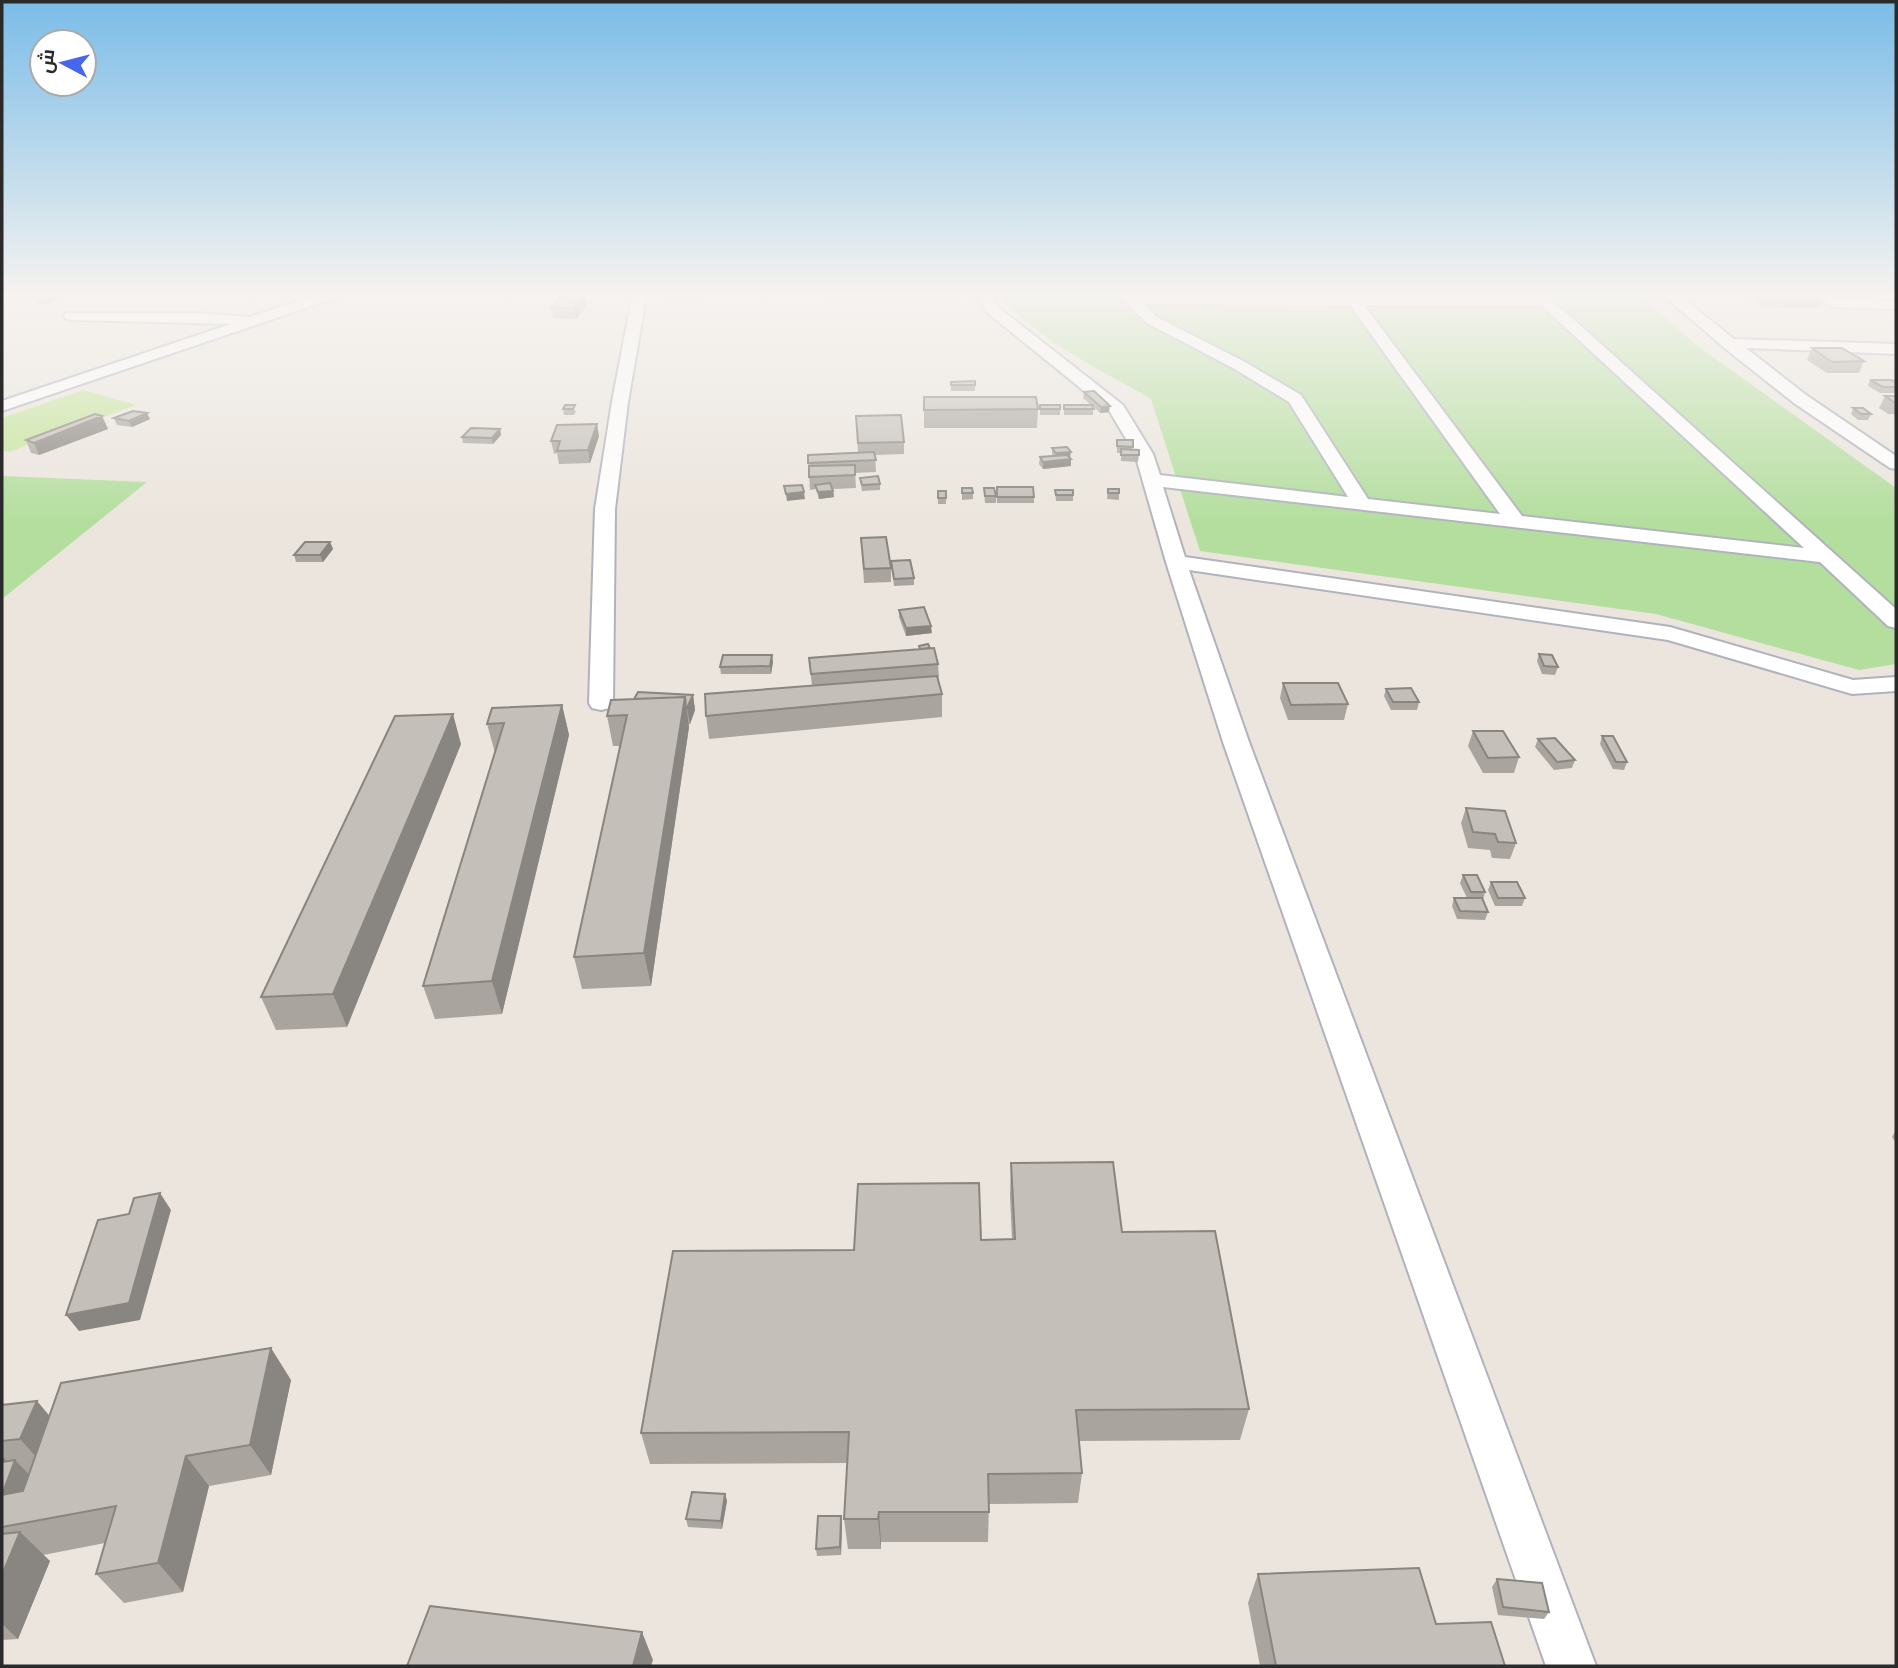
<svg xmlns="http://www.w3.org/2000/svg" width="1898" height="1668" font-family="'Sofia Sans Condensed',Cairo,sans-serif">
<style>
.green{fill:#b3de9d}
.pitch{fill:#c4e599}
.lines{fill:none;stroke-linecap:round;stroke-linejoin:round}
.minor-casing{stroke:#b0b3bd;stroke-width:4}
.minor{fill:#fff;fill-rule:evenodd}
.wall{fill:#a9a49e}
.shaded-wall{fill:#898681}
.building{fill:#c4bfb8;stroke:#898681;stroke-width:2}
</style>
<rect width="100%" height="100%" fill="#ebe5dd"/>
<path class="green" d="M998 292H1636L1695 344 1896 488V664L1859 670 1656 614 1200 551 1151 399C1099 368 1036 341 998 292Z
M2 476 146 482H147L2 599Z"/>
<path class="pitch" d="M83 390 136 405 9 452 2 450V418Z"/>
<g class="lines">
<g class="minor-casing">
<path id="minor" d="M326 292H346L344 295 2 411V401L231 324 71 320 66 319 64 316 66 313H195L250 317Z
M633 292H647L628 402 615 509 613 703 610 708 601 710 592 708 589 703 595 509 612 402Z
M974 292H988L999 308 1123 405 1153 454 1160 475 1348 497 1289 402 1233 368 1147 323 1120 297V292H1131L1135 296 1532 297 1528 292H1543L1896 609V628L1888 626 1820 562 1163 487 1185 557 1670 627 1853 680 1896 677V691L1852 694 1668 640 1189 570 1249 742 1596 1666H1546L1223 742 1166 562 1135 454 1110 412 989 314ZM1144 304 1350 305 1500 514 1368 499 1301 395 1245 362 1157 317ZM1364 305H1541L1804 548 1522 516Z
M1660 292H1675L1734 339 1896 344V354L1746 348 1806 395 1896 456V469L1890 468 1794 403 1722 346Z
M1809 292H1825L1835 299 1896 301V309L1832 307Z"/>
</g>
<use href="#minor" class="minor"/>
</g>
<path class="wall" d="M14 292H61L55 295 57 299 48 304H37L35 298H16Z
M664 292H700L697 300H665Z
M826 292H921V300L842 301V297H826Z
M921 292H959L958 297H921Z
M1753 292H1816L1824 297 1820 308 1763 307 1751 298Z
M586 307 576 319 553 318 551 308Z
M1812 348 1864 361 1859 373H1827L1807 360Z
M1870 380 1896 382V393H1880L1868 386Z
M975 381V391H951V382Z
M1084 392 1109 412 1100 413 1093 406V415H1064V405H1091L1083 398Z
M1885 396H1896V414H1888L1879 408Z
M924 397 1038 409 1037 428H924Z
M565 405 576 411 574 415H564L563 409Z
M1040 405 1060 409V415H1040Z
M1853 408 1871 414 1868 420H1858L1851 414Z
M147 413 150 419 132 427 117 425 114 418Z
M102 416 108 429 39 455 31 453 26 440Z
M856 416 904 442V454L875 455 876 472 855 473 856 488 833 489 834 497 819 499 816 489 810 490 808 455 858 453Z
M500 429 501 435 493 444 463 443 462 437Z
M599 436 590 463 559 464 557 453 554 454 551 441Z
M1117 440H1133L1132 450 1139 455 1138 462 1121 461V453H1117Z
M1052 448 1070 458 1071 466 1043 469 1039 464 1040 457 1053 456 1052 454Z
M860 478 880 484V490L862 491Z
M997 487 1034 497V503H997Z
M962 488 973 493V499L962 500Z
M984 488 996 496V503H985Z
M1108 489 1119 493V500L1107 499Z
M1055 490 1073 495V501H1056Z
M938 491H946V504H938Z
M861 538 891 568V582L864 583Z
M330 542 333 549 323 562H296L294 555Z
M891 561 914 578V585L894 586Z
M899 610 932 633 906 636 899 617Z
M919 646 938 664 939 678 937 679 942 694V717L709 739 706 716 812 686 809 658 919 649Z
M1539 654 1558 667 1555 675 1542 674 1537 661Z
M773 662 771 674H721L720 667Z
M1283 683 1348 704 1344 720H1288L1280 698Z
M1386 689 1419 702 1417 710H1391L1384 696Z
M693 695 695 710 690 724H689V727L651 986 582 989 574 957 620 746H613L607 716Z
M562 705 569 735 502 1014 435 1019 423 986 495 753 487 724Z
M1473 731 1519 757 1514 773H1483L1468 746Z
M1602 736 1627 762 1624 770 1613 769 1600 744Z
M1538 739 1575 760 1572 768 1554 770 1535 747Z
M461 744 347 1027 276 1030 261 997Z
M1466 808 1516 843 1510 859 1492 858 1490 850 1468 848 1461 823Z
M1463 875 1485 892 1483 900 1488 912 1485 920 1457 919 1452 906 1454 898H1467L1460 883Z
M1491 882 1525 898 1522 906H1495L1488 890Z
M1896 1130V1143L1892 1137Z
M1011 1163 1122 1232 1249 1409 1240 1440 1079 1441 1082 1473 1078 1503 989 1504 988 1542H881V1549H848L844 1519 848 1463 650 1464 641 1433 854 1250 981 1240 1012 1239 1010 1196Z
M291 1380 271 1475 209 1486 183 1592 124 1603 96 1574 105 1543 43 1555 50 1561 18 1639 2 1640V1405L50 1416Z
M725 1494 727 1501 722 1529 688 1527 686 1519Z
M842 1523 841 1555 817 1556 816 1549Z
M1258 1574 1436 1624 1505 1666H1260L1248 1603Z
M1497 1579 1549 1612 1544 1619 1498 1615 1492 1587Z"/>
<path class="shaded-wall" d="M46 292H61L55 295 57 299 48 304 44 293Z
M696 292 700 293 697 300Z
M585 296 586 307 576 319 574 308Z
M1110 406 1109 412 1100 413 1101 407Z
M147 413 150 419 132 427 129 421Z
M102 416 108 429 39 455 34 443Z
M597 424 599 436 590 463 588 450Z
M500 429 501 435 493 444 492 438Z
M1071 452 1070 458 1055 460 1056 453Z
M1071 459V466L1043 469V462Z
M833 491 834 497 819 499 818 492Z
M804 492 805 499 787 501 786 494Z
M330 542 333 549 323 562 320 555Z
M931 626 932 633 906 636V628Z
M772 655 773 662 771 674 770 666Z
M693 695 695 710 690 724 687 708Z
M685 697 689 727 651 986 644 953Z
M562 705 569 735 502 1014 492 981Z
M453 714 461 744 347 1027 333 994Z
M160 1193 171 1210 140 1320 79 1331 66 1315Z
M271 1348 291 1380 271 1475 250 1445Z
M37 1401 64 1433 48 1470 20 1439Z
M2 1456 13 1467 15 1460 44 1490 2 1495Z
M186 1456 209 1486 183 1592 158 1563Z
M725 1494 727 1501 722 1529 721 1521Z
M879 1512 881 1542V1549L878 1519Z
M841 1516 842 1523 841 1555 840 1547Z
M20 1532 50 1561 18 1639 2 1624V1575Z
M642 1632 653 1660 651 1666H633Z"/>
<path class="building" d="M1761 292H1816L1824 297 1767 296Z
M562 296H585L574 308H551Z
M1812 348H1842L1864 361 1832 362Z
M1870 380H1892L1896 382V387H1883Z
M975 381V385H951V382Z
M1094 391 1110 406 1101 407 1084 392Z
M1885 396H1896V402H1894Z
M924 397H1036L1038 409 924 410Z
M565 405H575L573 409H563Z
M1040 405H1060V409H1040Z
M1064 405H1092L1094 409H1064Z
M1853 408H1863L1871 414H1861Z
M133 411 147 413 129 421 114 418Z
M95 414 102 416 34 443 26 440Z
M901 415 904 442 858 443 856 416Z
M597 424 588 450 557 451 560 441H551L557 425Z
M471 428 500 429 492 438 462 437Z
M1117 440H1133V447L1117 446Z
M1067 447 1071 452 1056 453 1052 448Z
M1121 449 1139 450V455H1121Z
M874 452 876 460 808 463V455Z
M1067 455 1071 459 1043 462 1040 457Z
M855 465V475L809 477V466Z
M878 476 880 484 862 485 860 478Z
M830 483 833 491 818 492 815 485Z
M802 485 804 492 786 494 784 486Z
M997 487H1033L1034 497H997Z
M962 488H972L973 493H962Z
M984 488H994L996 496H985Z
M1108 489H1119V493H1108Z
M1055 490H1073V495H1056Z
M938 491H946V498H938Z
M886 537 891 568 864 569 861 538Z
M305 542H330L320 555H294Z
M910 560 914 578 894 579 891 561Z
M924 607 931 626 906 628 899 610Z
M928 644 930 648 920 649 919 646Z
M934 648 938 664 811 674 809 658Z
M1539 654 1552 655 1558 667 1544 666Z
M723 655H772L770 666 720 667Z
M937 676 942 694 706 716 705 694Z
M1283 683H1338L1348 704 1291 705Z
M1411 688 1419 702H1393L1386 689Z
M638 692 693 695 687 708H686L685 697 634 699Z
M685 697 644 953 574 957 627 715 607 716 611 700Z
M562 705 492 981 423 986 504 723 487 724 492 708Z
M453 714 333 994 261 997 395 716Z
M1473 731H1503L1519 757 1488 758Z
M1602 736H1613L1627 762H1616Z
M1555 738 1575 760 1557 762 1538 739Z
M1466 808 1505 811 1516 843 1498 842 1495 834 1473 832Z
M1463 875H1477L1485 892H1471Z
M1491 882H1517L1525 898H1498Z
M1454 898H1482L1488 912 1460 911Z
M1113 1162 1122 1232 1215 1231 1249 1409 1076 1410 1082 1473 988 1474 989 1512H879L878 1519H844L849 1432 641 1433 673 1251 854 1250 858 1184 979 1183 981 1240 1015 1239 1011 1163Z
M160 1193 129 1303 66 1315 98 1220 129 1214 134 1198Z
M271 1348 250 1445 186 1456 158 1563 96 1574 116 1506 2 1527V1462L15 1460 2 1495 23 1491 61 1383Z
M37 1401 20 1439 2 1441V1405Z
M692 1492 725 1494 721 1521 686 1519Z
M818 1516H841L840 1547 816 1549Z
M20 1532 2 1575V1534Z
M1419 1568 1436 1624 1491 1622 1505 1666H1276L1258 1574Z
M1497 1579 1542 1583 1549 1612 1503 1607Z
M430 1606 642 1632 633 1666H407Z"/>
<linearGradient id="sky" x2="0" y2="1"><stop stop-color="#7abce8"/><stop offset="0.56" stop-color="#f6f3f0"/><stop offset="1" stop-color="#f6f3f0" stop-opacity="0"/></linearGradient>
<rect width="1898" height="525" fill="url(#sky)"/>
<rect width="1898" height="1668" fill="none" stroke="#2a2a2a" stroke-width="7"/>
<g transform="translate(63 63) rotate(277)"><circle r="33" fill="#ffffff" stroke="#aaaaaa" stroke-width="2"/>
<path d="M0-5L12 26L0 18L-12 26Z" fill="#4765ee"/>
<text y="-10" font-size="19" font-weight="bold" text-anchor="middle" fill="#2a2a2a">ش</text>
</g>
</svg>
